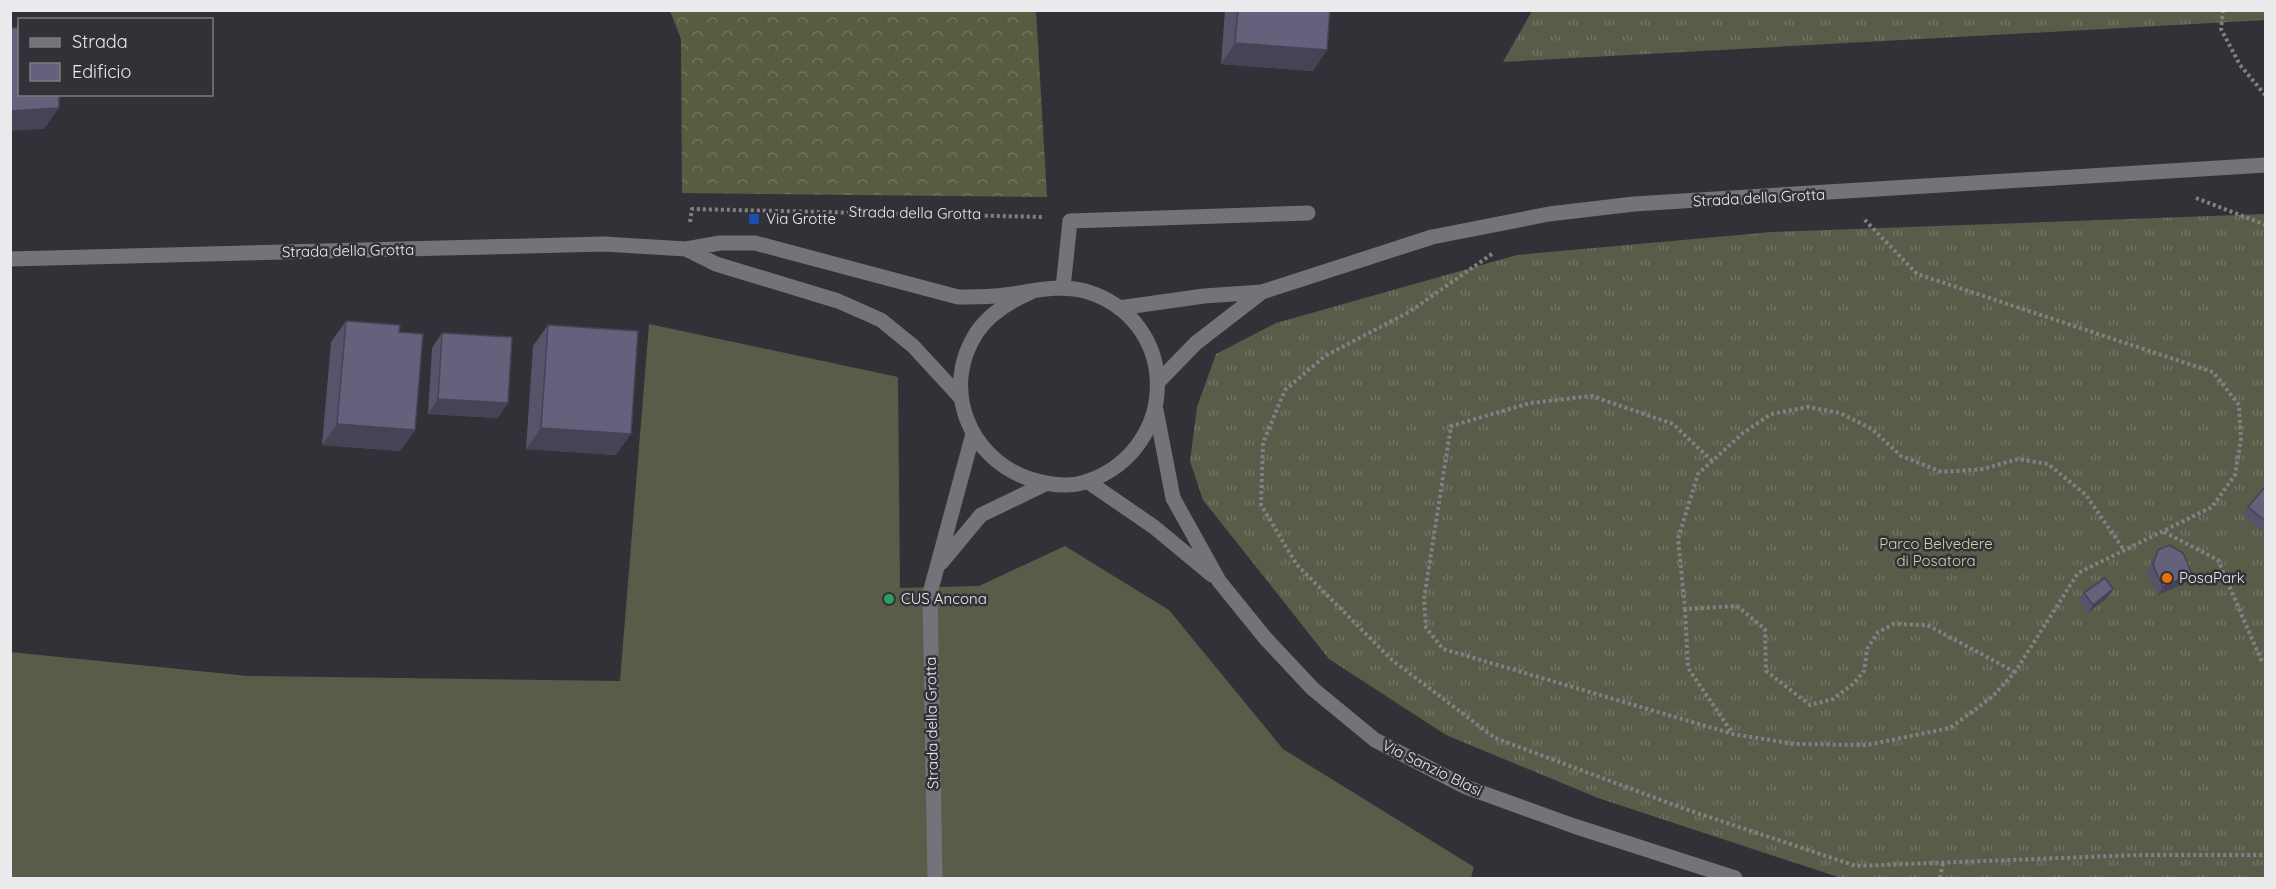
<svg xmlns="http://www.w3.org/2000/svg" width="2276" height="889" font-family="Quicksand,sans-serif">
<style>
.grass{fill:url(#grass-tufts)}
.forest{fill:url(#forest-crowns)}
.garden{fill:#585c49}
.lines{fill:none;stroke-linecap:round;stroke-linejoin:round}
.path{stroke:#818085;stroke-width:4;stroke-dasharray:3 3;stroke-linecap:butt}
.minor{stroke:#747379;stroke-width:15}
.wall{fill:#57536a}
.shaded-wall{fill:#474356}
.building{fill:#65607b;stroke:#474356;stroke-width:1.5}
.transit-dot{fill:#1a4fb4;stroke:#323137;stroke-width:2}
.food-dot{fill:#e8710a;stroke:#323137;stroke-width:2}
.leisure-dot{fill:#2e9e5b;stroke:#323137;stroke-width:2}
.labels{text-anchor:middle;stroke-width:5;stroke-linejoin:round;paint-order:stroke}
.street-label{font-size:15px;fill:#eaeaed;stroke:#323137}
.poi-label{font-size:15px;fill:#eaeaed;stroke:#323137;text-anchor:start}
.park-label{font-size:15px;fill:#ccd7a0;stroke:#323137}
</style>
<defs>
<pattern id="grass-tufts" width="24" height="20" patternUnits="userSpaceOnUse" patternTransform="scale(1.5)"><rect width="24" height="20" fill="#585c49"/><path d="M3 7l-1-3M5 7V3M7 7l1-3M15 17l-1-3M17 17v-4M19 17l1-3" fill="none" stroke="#707464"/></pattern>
<pattern id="forest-crowns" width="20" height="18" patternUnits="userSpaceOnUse" patternTransform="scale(1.5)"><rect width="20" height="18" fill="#585d41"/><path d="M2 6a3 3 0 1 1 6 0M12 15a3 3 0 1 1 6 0" fill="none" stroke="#70745d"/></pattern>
</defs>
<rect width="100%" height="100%" fill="#323137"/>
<path class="grass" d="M1532 11 2265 10 2266 20 1503 62Z
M2265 214V878H1841L1598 798 1446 735 1329 659 1203 500 1190 461 1197 407 1216 354 1276 323 1517 255 1772 232Z"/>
<path class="forest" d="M670 11H1036L1047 197 682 193 681 39Z"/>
<path class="garden" d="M649 324 898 377 900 588 979 586 1065 546 1169 610 1283 749 1474 867 1471 878H11L10 652 248 676 620 681Z"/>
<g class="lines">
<path class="path" d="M2223 10 2221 29 2240 65 2266 96
M2196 198 2266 225
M690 222 692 209 1044 217
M1492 254 1409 312 1325 356 1285 390 1263 443 1261 505 1297 565 1392 660 1495 738 1685 809 1856 866 2138 855H2266
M1712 461 1673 424 1592 396 1530 403 1451 426 1424 599 1426 628 1443 649 1733 734 1794 744 1867 745 1950 728 1992 697 2015 672 2078 573 2212 507 2235 475 2241 439 2239 405 2213 372 1917 274 1863 218
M2164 532 2218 560 2262 662 2266 663
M1685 609 1688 668 1733 734
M2015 672 1927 625 1894 624 1878 632 1867 649 1864 671 1853 684 1833 699 1810 705 1766 671 1765 629 1737 606 1685 609 1678 539 1698 474 1743 433 1771 414 1808 407 1840 413 1872 429 1901 456 1942 472 1983 469 2018 459 2048 464 2086 495 2124 550
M1940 878 1943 863"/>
<path class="minor" d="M686 249 716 264 838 301 881 320 913 346 961 398
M10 259 604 244 686 249 720 243H755L958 297C970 297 982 297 994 296 1023 294 1057 283 1085 291 1181 319 1181 448 1088 481 1070 488 1049 485 1030 479 969 459 940 388 977 332 990 313 1010 301 1031 292
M1063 288 1070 221 1308 213
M1119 308 1204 296 1262 292 1432 237 1549 214 1634 204 2266 165
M1159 381 1196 343 1262 292
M1156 410 1173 498 1219 581 1266 639 1313 689 1375 740 1466 787 1574 826 1735 878
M1087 481 1154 527 1212 575
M941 563 981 515 1045 484
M935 878 930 593 973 434"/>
</g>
<path class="wall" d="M1225 10H1330L1313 71 1221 64Z
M346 321 399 332 415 430 400 451 322 445 331 342Z
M548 325 616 455 526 449 533 346Z
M442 333 498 418 428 414 432 348Z
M2265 487V527L2262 531 2243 515Z
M2158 550 2192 574 2187 582 2158 595 2147 573 2153 558Z
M2113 589 2108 597 2088 613 2079 601 2084 593Z"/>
<path class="shaded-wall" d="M1235 43 1327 50 1313 71 1221 64Z
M59 108 44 129 10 131V111Z
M438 399 508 403 498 418 428 414Z
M337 424 415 430 400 451 322 445Z
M541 428 631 434 616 455 526 449Z
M2192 574 2187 582 2158 595 2163 587Z
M2113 589 2108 597 2088 613 2093 605Z"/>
<path class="building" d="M1238 10H1330L1327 50 1235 43Z
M20 27V94H59V108L10 111V28Z
M346 321 400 325 399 332 423 334 415 430 337 424Z
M548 325 638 331 631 434 541 428Z
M442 333 512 337 508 403 438 399Z
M2265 487V521L2248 507Z
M2169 545 2183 553 2192 574 2163 587 2153 565 2158 550Z
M2105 578 2113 589 2093 605 2084 593Z"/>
<rect class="transit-dot" x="748" y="213" width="12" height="12" rx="3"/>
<circle class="food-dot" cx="2167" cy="578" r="6"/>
<circle class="leisure-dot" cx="889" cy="599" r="6"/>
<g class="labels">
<g class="street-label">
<text transform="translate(1759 198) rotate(-3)" y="5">Strada della Grotta</text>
<text transform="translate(915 213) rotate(1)" y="5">Strada della Grotta</text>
<text transform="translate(348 251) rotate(-1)" y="5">Strada della Grotta</text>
<text transform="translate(932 723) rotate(-91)" y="5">Strada della Grotta</text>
<text transform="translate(1432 768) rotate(26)" y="5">Via Sanzio Blasi</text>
</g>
<g class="poi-label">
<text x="766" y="224">Via Grotte</text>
<text x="2179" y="583">PosaPark</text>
<text x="901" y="604">CUS Ancona</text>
</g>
<g class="park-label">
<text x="1936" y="549">Parco Belvedere<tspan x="1936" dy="17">di Posatora</tspan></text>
</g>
</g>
<rect width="2276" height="889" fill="none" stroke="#eaeaed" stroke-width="24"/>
<rect x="18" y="18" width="195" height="78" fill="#323137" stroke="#7c7b80" stroke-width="1.5"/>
<rect x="30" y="38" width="30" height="9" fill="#747379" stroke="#7c7b80" stroke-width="1.5"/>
<text x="72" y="48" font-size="18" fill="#eaeaed">Strada</text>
<rect x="30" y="63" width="30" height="18" fill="#65607b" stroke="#7c7b80" stroke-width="1.5"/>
<text x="72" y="78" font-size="18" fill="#eaeaed">Edificio</text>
</svg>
